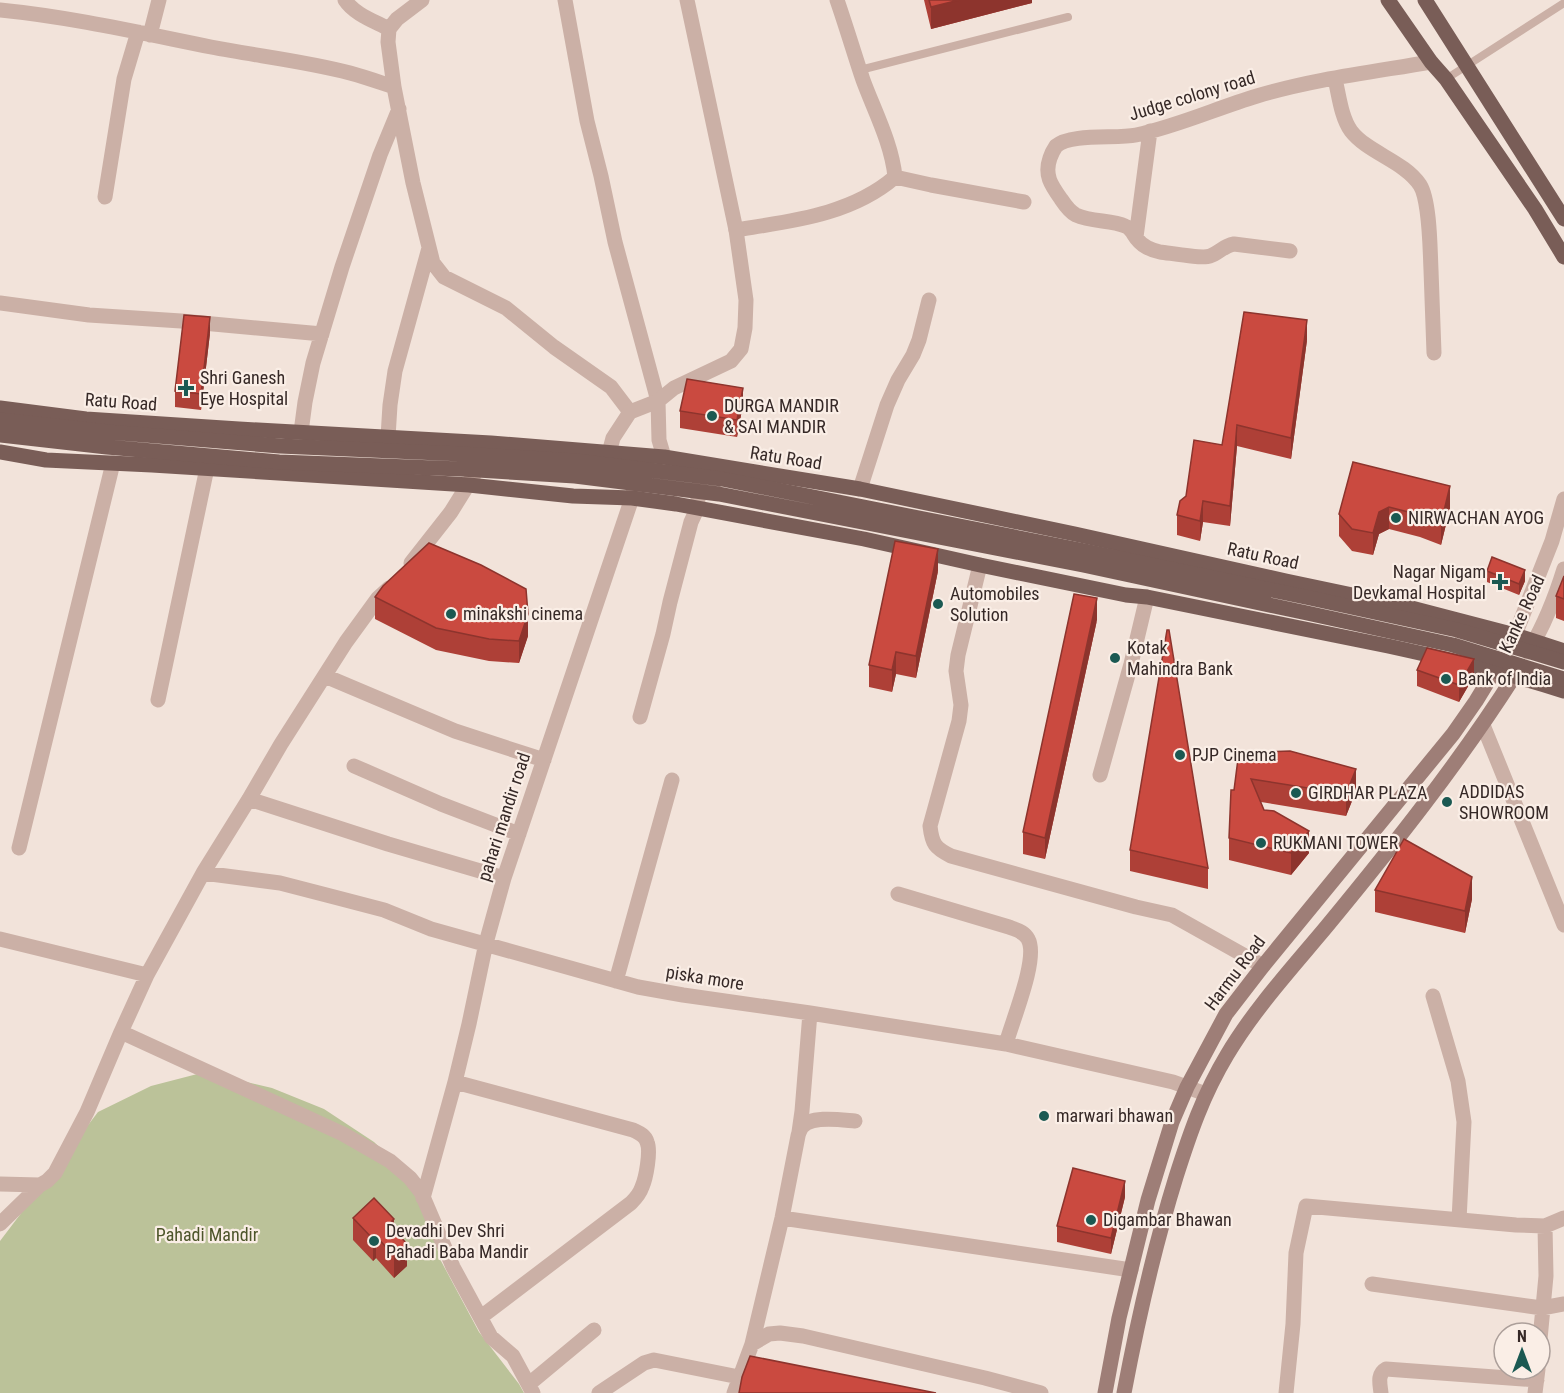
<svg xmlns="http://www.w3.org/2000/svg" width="1564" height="1393" font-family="'Roboto Condensed',sans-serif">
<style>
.green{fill:#bbc299}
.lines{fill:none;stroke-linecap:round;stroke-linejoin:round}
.service{stroke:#cbb0a6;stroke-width:8}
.minor{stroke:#cbb0a6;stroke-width:15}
.tertiary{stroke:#cbb0a6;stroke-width:15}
.secondary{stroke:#9e7e77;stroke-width:15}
.primary{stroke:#795d57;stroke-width:15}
.primary-bridge{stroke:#795d57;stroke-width:15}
.wall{fill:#ae4037}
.shaded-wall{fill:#8d342d}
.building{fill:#ca4a40;stroke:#8d342d;stroke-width:1.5}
.poi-dot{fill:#1b5952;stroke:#faeee6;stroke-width:2}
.labels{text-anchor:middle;stroke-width:4.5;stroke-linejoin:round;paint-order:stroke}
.street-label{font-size:18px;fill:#362927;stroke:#faeee6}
.poi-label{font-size:18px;fill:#362927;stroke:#faeee6;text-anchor:start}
.park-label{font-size:18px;fill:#4d552a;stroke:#faeee6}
</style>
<rect width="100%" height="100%" fill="#f2e3da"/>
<path class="green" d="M205 1072 272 1088 324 1109 374 1142 416 1181 441 1261 479 1332 519 1384 524 1393H0V1241L98 1112 151 1086Z"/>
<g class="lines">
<path class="service" d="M860 70 1068 17
M1446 79 1564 3"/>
<path class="minor" d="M345 0C354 14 374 21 389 29
M422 0 397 19 389 29 388 42 394 87 413 183 433 263 444 277 506 308 554 347 611 387 630 412
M565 0 587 121 601 176 615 242 658 401
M0 10C71 17 141 33 211 47 257 56 305 61 350 73 365 77 379 82 394 87
M150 35 159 0
M1335 79C1339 95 1341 117 1351 131 1368 153 1404 161 1420 185 1430 201 1430 250 1431 270 1432 298 1433 325 1434 353
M895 177 931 185 1024 202
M105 197 124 79 138 32
M736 230C791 221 851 215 895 177 892 144 874 110 863 80 854 53 846 26 837 0
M1136 237 1150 131
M1290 251 1234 244C1223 246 1219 253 1210 256 1202 259 1170 253 1160 252 1151 250 1143 247 1137 239 1133 234 1131 228 1125 226 1112 220 1091 222 1076 215 1070 212 1065 205 1061 199 1051 185 1044 175 1050 158 1051 155 1054 149 1056 146 1071 133 1116 139 1136 135 1178 126 1217 108 1257 96 1314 79 1373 72 1431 62
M0 303 89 315 181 321 322 334
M301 432 305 402 313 363 342 267 380 155 399 109
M388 437 390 405 395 371 429 248
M860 489 887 405 898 380 913 355 919 340 929 300
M411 563 451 512 474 475
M980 565 958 655 956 671 961 705 959 721 930 826C932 844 935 848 951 856L1136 907 1172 915 1263 966
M325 676 455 731 544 760
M158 700 207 468
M640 717 663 634 670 602 691 522 697 509 700 479
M1483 725 1564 925
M354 766 441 804 519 834
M1100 775 1131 664 1147 597
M249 799 388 844 504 878
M19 848 113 463
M203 873 280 883 338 898 384 910 431 929 638 987 683 995 810 1013 1006 1044 1173 1082 1206 1094
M898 894 1009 927C1016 930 1024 931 1028 939 1039 958 1012 1021 1006 1044
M0 939 147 975
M616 981 672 780
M1433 996 1458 1081 1464 1122 1459 1220
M121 1032 343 1134 390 1161 410 1178 421 1192 453 1267 491 1337 513 1356 533 1393
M455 1082 633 1130C639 1133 645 1135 647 1142 651 1151 646 1178 642 1187 640 1193 636 1198 631 1203L481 1317
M799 1132 802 1111 810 1013
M0 1184 40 1185 47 1181 55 1173 87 1112 121 1032 147 975 203 873 249 799 281 744 346 642 378 598 389 588
M423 1198 455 1082 469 1024 486 943 504 878 632 498 635 485
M782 1218 1131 1270
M0 1224 40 1185
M1372 1284 1542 1308 1564 1304
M1540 1339 1546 1276 1545 1226
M752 1344 782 1218 798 1136C798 1135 801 1127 802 1127 811 1115 842 1120 855 1121
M529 1384 594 1330
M599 1393 644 1363 654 1360 739 1377
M734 1393 752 1344 769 1334 780 1333 803 1336 985 1378 1041 1393
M1286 1393 1293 1324 1296 1253 1306 1206 1516 1225 1545 1226 1564 1218
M1381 1393C1380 1384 1377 1374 1386 1369L1537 1380
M1535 1393 1538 1369"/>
<path class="tertiary" d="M658 401 659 440 664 457
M609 453 613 438 630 412 658 401 674 388 731 361 741 349 745 328 746 300 736 230 687 0
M1515 635 1552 541 1564 499
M1528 652C1544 626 1555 598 1564 569"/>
<path class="secondary" d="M1105 1393 1119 1318 1148 1200 1172 1122 1187 1087 1226 1014 1263 966 1453 734 1476 701 1501 660
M1124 1393C1138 1319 1154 1248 1176 1177 1190 1133 1203 1095 1227 1055 1255 1008 1292 968 1327 926 1393 846 1459 763 1515 675"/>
<path class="primary" d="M1388 0 1431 62 1446 79 1535 209 1564 257
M1425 0 1564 219
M0 408 86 419 239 429 491 443 664 457 860 489 1075 534 1286 581 1400 605 1515 635 1564 651
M0 452 46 460 152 465 469 485 573 496 632 498 676 504 864 539 980 565 1126 595 1147 597C1227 613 1307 629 1388 646 1447 659 1506 672 1564 691"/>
<path class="primary-bridge" d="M0 420 108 432 280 446 462 454 576 461 722 479 1085 551 1310 598 1457 630 1564 662
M0 435 107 447 279 462 461 469 575 476 719 494 1083 565 1307 613 1453 645 1564 679"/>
</g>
<path class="wall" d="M924 0H1032V3L931 29Z
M210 333 201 410 175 407V391Z
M1307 340 1291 459 1237 446 1230 526 1203 522 1200 541 1177 535V515L1186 496 1222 445Z
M743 404 737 437 680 428V411Z
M1353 462 1450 508 1441 545 1420 537 1389 529 1379 534 1373 555 1352 551 1339 536V514Z
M938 571 916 678 896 674 892 692 869 687V665Z
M1487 571 1525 581 1519 595 1487 582Z
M1564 576V621L1556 618V596Z
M375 597 528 636 519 663 489 661 436 650 375 619Z
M1097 620 1045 859 1023 854V832Z
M1417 670 1474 676 1459 702 1417 686Z
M1239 753 1356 791 1346 816 1261 802 1264 810 1309 853 1291 875 1229 860V838L1234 790Z
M1130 850 1208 868V889L1130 871Z
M1375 890 1472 899 1465 933 1375 912Z
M1125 1197 1111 1254 1057 1242V1226Z
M353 1218 394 1230 407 1266 394 1278 376 1258 373 1261 353 1240Z"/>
<path class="shaded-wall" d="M959 0H1032V3L931 29V7Z
M210 317V333L201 410V394Z
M1307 320V340L1291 459V438Z
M743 388V404L737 437V420Z
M1237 425V446L1230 526V506Z
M1450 486V508L1441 545V523Z
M1203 501V522L1200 541V521Z
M1389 507V529L1379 534 1373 555V533L1379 512Z
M938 549V571L916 678V656Z
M1525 570V581L1519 595V584Z
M1097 598V620L1045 859V838Z
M528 614V636L519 663V641Z
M896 652V674L892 692V670Z
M1474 659V676L1459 702V685Z
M1356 769V791L1346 816V794Z
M1309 831V853L1291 875V853Z
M1472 877V899L1465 933V911Z
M1125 1181V1197L1111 1254V1238Z
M394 1219V1241L389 1224Z
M376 1236V1258L373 1261V1239Z
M407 1244V1266L394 1278V1256Z"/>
<path class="building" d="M929 0H959L931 7Z
M1244 312 1307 320 1291 438 1237 425 1230 506 1203 501 1200 521 1177 515 1180 501 1186 496 1194 440 1222 445Z
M184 315 210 317 201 394 175 391Z
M687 379 743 388 737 420 680 411Z
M1353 462 1450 486 1441 523 1420 515 1389 507 1379 512 1373 533 1352 529 1339 514Z
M895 541 938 549 916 656 896 652 892 670 869 665Z
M429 543 481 565 526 589 528 614 519 641 489 639 436 628 375 597 383 586Z
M1492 557 1525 570 1519 584 1487 571Z
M1564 576V599L1556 596Z
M1074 594 1097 598 1045 838 1023 832Z
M1167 630H1169L1208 868 1130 850Z
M1427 648 1474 659 1459 685 1417 670Z
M1239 751V753L1290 751 1356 769 1346 794 1251 779 1264 810 1274 811 1309 831 1291 853 1229 838 1231 790H1234Z
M1404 839 1472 877 1465 911 1375 890Z
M1073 1168 1125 1181 1111 1238 1057 1226Z
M374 1198 394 1219 389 1224 407 1244 394 1256 376 1236 373 1239 353 1218Z
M750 1356 936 1393H739L742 1377Z"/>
<g class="poi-dot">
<path d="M183 379h6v6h6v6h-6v6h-6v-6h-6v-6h6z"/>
<circle cx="712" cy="416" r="6"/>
<circle cx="1396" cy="518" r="6"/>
<path d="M1497 573h6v6h6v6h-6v6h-6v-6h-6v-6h6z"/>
<circle cx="938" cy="604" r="6"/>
<circle cx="451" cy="614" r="6"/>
<circle cx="1115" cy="658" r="6"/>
<circle cx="1446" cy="679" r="6"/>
<circle cx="1180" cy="755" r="6"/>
<circle cx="1296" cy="793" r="6"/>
<circle cx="1447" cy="802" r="6"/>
<circle cx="1261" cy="843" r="6"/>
<circle cx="1044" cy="1116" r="6"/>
<circle cx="1091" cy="1220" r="6"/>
<circle cx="374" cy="1241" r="6"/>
</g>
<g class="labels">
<g class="street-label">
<text transform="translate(1192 96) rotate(-17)" y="6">Judge colony road</text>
<text transform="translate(121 402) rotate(4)" y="6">Ratu Road</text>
<text transform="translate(786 458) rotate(9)" y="6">Ratu Road</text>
<text transform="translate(1263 556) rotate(12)" y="6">Ratu Road</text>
<text transform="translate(1522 614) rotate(-65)" y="6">Kanke Road</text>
<text transform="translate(504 817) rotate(-72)" y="6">pahari mandir road</text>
<text transform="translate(1235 973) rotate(-53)" y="6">Harmu Road</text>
<text transform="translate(705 978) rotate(9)" y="6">piska more</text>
</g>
<g class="poi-label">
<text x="200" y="384">Shri Ganesh<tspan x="200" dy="21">Eye Hospital</tspan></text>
<text x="724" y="412">DURGA MANDIR<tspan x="724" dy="21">&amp; SAI MANDIR</tspan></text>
<text x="1408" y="524">NIRWACHAN AYOG</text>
<text x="1486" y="578" text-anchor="end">Nagar Nigam<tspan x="1486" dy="21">Devkamal Hospital</tspan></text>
<text x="950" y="600">Automobiles<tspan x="950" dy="21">Solution</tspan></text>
<text x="463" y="620">minakshi cinema</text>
<text x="1127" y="654">Kotak<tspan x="1127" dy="21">Mahindra Bank</tspan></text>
<text x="1458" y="685">Bank of India</text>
<text x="1192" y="761">PJP Cinema</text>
<text x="1459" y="798">ADDIDAS<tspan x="1459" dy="21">SHOWROOM</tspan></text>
<text x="1308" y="799">GIRDHAR PLAZA</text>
<text x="1273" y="849">RUKMANI TOWER</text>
<text x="1056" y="1122">marwari bhawan</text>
<text x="1103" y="1226">Digambar Bhawan</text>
<text x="386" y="1237">Devadhi Dev Shri<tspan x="386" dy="21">Pahadi Baba Mandir</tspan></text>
</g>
<g class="park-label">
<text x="207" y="1241">Pahadi Mandir</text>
</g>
</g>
<g transform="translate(1522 1351)"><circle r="28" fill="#faeee6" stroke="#ac9f9a" stroke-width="1.5"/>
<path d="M0-4.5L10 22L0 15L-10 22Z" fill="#1b5952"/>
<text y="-9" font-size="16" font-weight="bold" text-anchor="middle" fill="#362927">N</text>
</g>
</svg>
